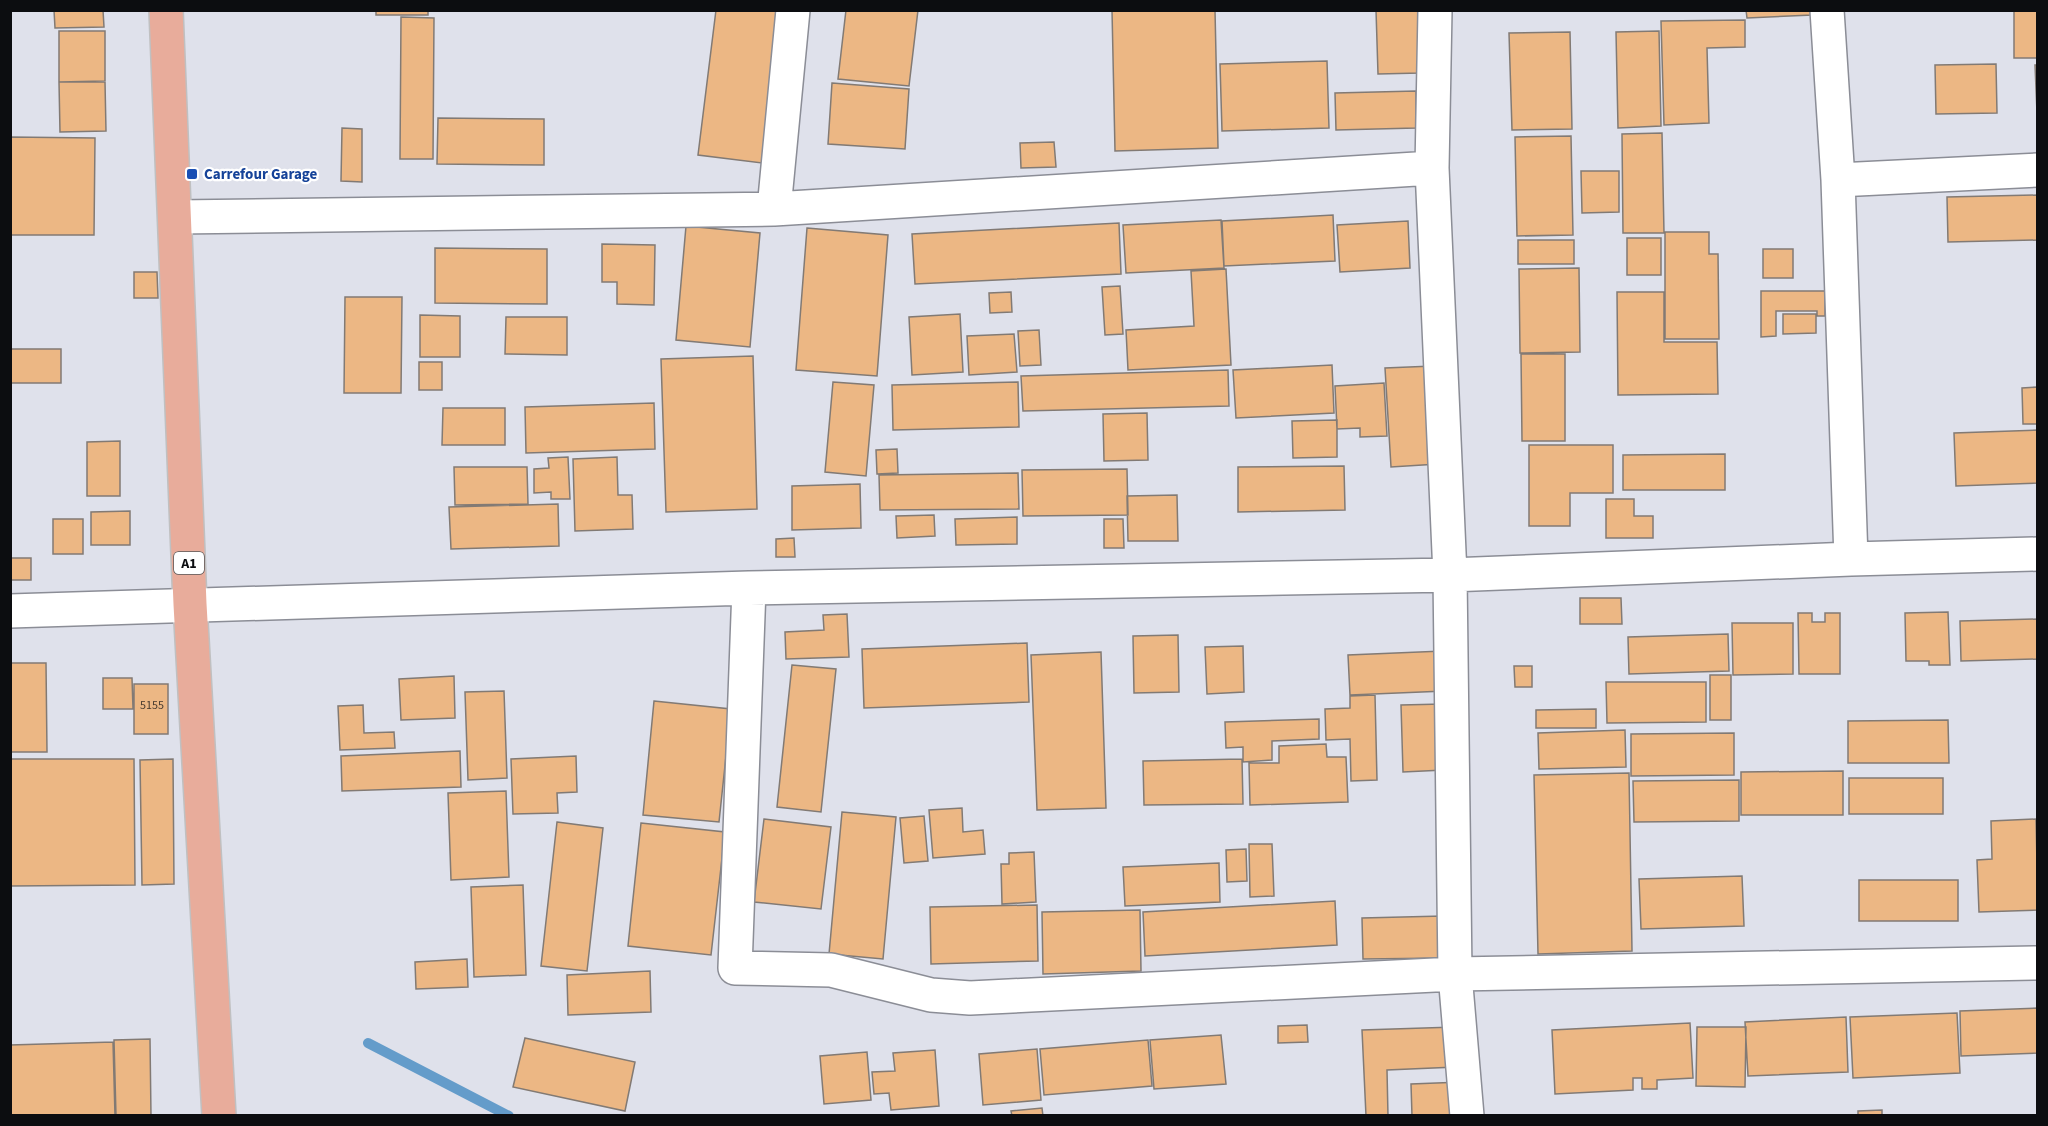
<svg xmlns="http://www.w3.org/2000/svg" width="2048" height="1126" font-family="'Source Sans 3',sans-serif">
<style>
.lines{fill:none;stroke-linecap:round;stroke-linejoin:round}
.stream{stroke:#649cca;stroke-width:10}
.building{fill:#ecb784;stroke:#827a74;stroke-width:1.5}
.minor-casing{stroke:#8b8d96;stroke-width:36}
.primary-casing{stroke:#c0c0c1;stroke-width:36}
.minor{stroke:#fff;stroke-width:33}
.primary{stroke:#e8ac9b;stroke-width:33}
.transit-dot{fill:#1a4fb4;stroke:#fff;stroke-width:2}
.labels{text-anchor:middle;stroke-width:4.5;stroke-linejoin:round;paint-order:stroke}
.number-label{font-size:12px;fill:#44382d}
.shield{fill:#fff;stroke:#555658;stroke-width:1.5}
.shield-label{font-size:14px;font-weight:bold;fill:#0c0d10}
.transit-label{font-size:15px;font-weight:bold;fill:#164399;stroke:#fff;text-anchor:start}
</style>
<rect width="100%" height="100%" fill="#dfe1eb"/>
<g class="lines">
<path class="stream" d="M368 1043 509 1116"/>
</g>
<path class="building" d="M54 10H103L104 27 55 28Z
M376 10H428V15H376Z
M716 10H781L762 163 698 155Z
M846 10H918L909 86 838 79Z
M1112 10H1215L1218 148 1115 151Z
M1376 10H1419L1420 73 1378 74Z
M1746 10H1811L1812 15 1747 18Z
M2014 10H2038V58H2014Z
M401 17 434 18 433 159H400Z
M1745 20V47L1707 48 1709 123 1664 125 1661 21Z
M59 31H105V81L59 82Z
M1659 31 1661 126 1618 128 1616 32Z
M1570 32 1572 129 1512 130 1509 33Z
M1327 61 1329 128 1222 131 1220 64Z
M1996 64 1997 113 1936 114 1935 65Z
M2035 65H2038V113H2037Z
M59 82H105L106 131 60 132Z
M832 83 909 89 905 149 828 144Z
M1416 91V128L1336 130 1335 93Z
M438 118 544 119V165L437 164Z
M342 128 362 129V182L341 181Z
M1662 133 1664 233H1623L1622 134Z
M1571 136 1573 235 1517 236 1515 137Z
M10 137 95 138 94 235H10Z
M1054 142 1056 167 1021 168 1020 143Z
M1581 171H1619V212L1582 213Z
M2038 195V240L1948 242 1947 197Z
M1333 215 1335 261 1224 266 1222 221Z
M1221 220 1224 268 1126 273 1123 225Z
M1408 221 1410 268 1340 272 1337 225Z
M1119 223 1121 274 915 284 912 234Z
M686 226 760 233 750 347 676 340Z
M807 228 888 235 877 376 796 370Z
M1665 232H1709V254H1718L1719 339H1665Z
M1627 238H1661V275H1627Z
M1518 240H1574V264H1518Z
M602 244 655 245 654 305 617 304V282H602Z
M435 248 547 249V304L435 303Z
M1763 249H1793V278H1763Z
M1579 268 1580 352 1520 353 1519 269Z
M1226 269 1231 365 1128 370 1126 330 1194 326 1191 271Z
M134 272H157L158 298H134Z
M1120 286 1123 334 1105 335 1102 287Z
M1761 291H1825V316H1817V311H1776V336L1761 337Z
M1011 292 1012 312 990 313 989 293Z
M1617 292H1664V342H1717L1718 394 1618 395Z
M345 297H402L401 393H344Z
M960 314 963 372 912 375 909 317Z
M1783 314H1816V333L1783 334Z
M420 315 460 316V357H420Z
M506 317H567V355L505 354Z
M1039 330 1041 365 1020 366 1018 331Z
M1014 334 1017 372 969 375 967 336Z
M10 349H61V383H10Z
M1521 354H1565V441H1522Z
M753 356 757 509 666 512 661 359Z
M419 362H442V390H419Z
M1332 365 1334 413 1236 418 1233 370Z
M1433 366 1438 464 1391 467 1385 368Z
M1228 370 1229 406 1023 411 1021 376Z
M833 382 874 385 866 476 825 472Z
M1018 382 1019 427 893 430 892 385Z
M1384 383 1387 436 1360 437V428L1337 429 1335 386Z
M2038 387V424H2023L2022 388Z
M654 403 655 449 526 453 525 407Z
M443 408H505V445H442Z
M1147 413 1148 460 1104 461 1103 414Z
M1337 420V457L1293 458 1292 421Z
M2038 430V483L1956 486 1954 433Z
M120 441V496H87V442Z
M1529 445H1613V493H1570V526H1529Z
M897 449 898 473 877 474 876 450Z
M1725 454V490H1623V455Z
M568 457 570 499H551V492L534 493V469L549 468 548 458Z
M617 457 618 495H632L633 529 575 531 573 459Z
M1344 466 1345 510 1238 512V467Z
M454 467H527L528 504 455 505Z
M1127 469 1128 515 1023 516 1022 470Z
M1018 473 1019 509 880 510 879 475Z
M860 484 861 528 792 530V486Z
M1177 495 1178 541H1128L1127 496Z
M1606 499H1634V516H1653V538H1606Z
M558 504 559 546 451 549 449 507Z
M130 511V545H91V512Z
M934 515 935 536 897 538 896 516Z
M1017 517V544L956 545 955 519Z
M53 519H83V554H53Z
M1104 519H1123L1124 548H1104Z
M794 538 795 557H776V539Z
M10 558H31V580H10Z
M1580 598H1621L1622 624H1580Z
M1948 612 1950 665H1929V661H1906L1905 613Z
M1798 613H1812V622H1825V613H1840V674H1799Z
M847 614 849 657 786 659 785 632 824 630 823 615Z
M2038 619V659L1961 661 1960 621Z
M1732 623H1793V674L1733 675Z
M1728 634 1729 671 1629 674 1628 637Z
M1178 635 1179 692 1134 693 1133 636Z
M1027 643 1029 702 864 708 862 649Z
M1243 646 1244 692 1207 694 1205 647Z
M1443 651 1445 691 1350 695 1348 655Z
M1101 652 1106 808 1037 810 1031 655Z
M10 663H46L47 752H10Z
M792 665 836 669 821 812 777 807Z
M1514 666H1532V687H1515Z
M1710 675H1731V720H1710Z
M454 676 455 718 401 720 399 679Z
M103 678H132L133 709H103Z
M1606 682H1706V722L1607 723Z
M134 684H168V734H134Z
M504 691 507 778 468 780 465 692Z
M1375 695 1377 780 1351 781 1350 739 1326 740 1325 709 1350 708V696Z
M654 701 731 709 719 822 643 815Z
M1443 704 1444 770 1403 772 1401 705Z
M363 705 364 733 394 732 395 748 340 750 338 706Z
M1596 709V728H1536V710Z
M1319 719V739L1272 741V760L1243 762V747L1226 748 1225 722Z
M1948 720 1949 763H1848V721Z
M1625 730 1626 767 1539 769 1538 733Z
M1734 733V775L1631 776V734Z
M1326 744 1327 757H1346L1348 802 1250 805 1249 763H1279V746Z
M460 751 461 787 342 791 341 756Z
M576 756 577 792 557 793 558 813 513 814 511 759Z
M10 759H134L135 885 10 886Z
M173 759 174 884 142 885 140 760Z
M1242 759 1243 804 1144 805 1143 761Z
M1843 771V815H1741V772Z
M1629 773 1632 951 1538 954 1534 775Z
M1849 778H1943V814H1849Z
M1739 780V821L1634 822 1633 781Z
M506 791 509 877 451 880 448 793Z
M962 808 963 832 983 830 985 854 933 858 929 810Z
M842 812 896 817 883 959 829 954Z
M924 816 928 861 904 863 900 818Z
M764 819 831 827 821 909 754 902Z
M2036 819 2038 910 1979 912 1977 860 1992 859 1991 821Z
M557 822 603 828 587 971 541 966Z
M641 823 725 832 711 955 628 946Z
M1249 844H1272L1274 896 1250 897Z
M1246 849 1247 881 1227 882 1226 850Z
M1034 852 1036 902 1002 904 1001 864H1009V853Z
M1219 863 1220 902 1125 906 1123 867Z
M1742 876 1744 926 1641 929 1639 879Z
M1859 880H1958V921H1859Z
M523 885 526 975 474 977 471 887Z
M1335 901 1337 945 1145 956 1143 912Z
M1037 905 1038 961 931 964 930 907Z
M1140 910 1141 971 1043 974 1042 912Z
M1443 916 1445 958 1363 959 1362 918Z
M467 959 468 987 416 989 415 962Z
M650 971 651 1012 568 1015 567 975Z
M2038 1008V1053L1961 1056 1960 1011Z
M1957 1013 1960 1073 1853 1078 1850 1017Z
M1846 1017 1848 1072 1748 1076 1745 1022Z
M1690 1023 1693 1078 1657 1080V1089H1642V1078H1633V1090L1555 1094 1552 1030Z
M1307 1025 1308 1042 1278 1043V1026Z
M1455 1027 1456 1067 1387 1070 1388 1116H1366L1362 1030Z
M1697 1027H1746L1745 1087 1696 1086Z
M1221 1035 1226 1084 1154 1089 1150 1040Z
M525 1038 635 1062 625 1111 513 1087Z
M150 1039 151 1116H116L114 1040Z
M1148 1040 1152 1086 1044 1095 1040 1049Z
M113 1042 115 1116H10V1045Z
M1037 1049 1041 1100 983 1105 979 1054Z
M935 1050 939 1106 891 1110 889 1093 874 1094 872 1072 895 1071 893 1053Z
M867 1052 871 1100 824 1104 820 1056Z
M1462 1082 1464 1116H1412L1411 1084Z
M1042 1108 1043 1116H1012L1011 1111Z
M1882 1110V1116H1858V1111Z"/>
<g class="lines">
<g class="minor-casing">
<path id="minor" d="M1435 10 1432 168 1450 575 1455 974 1467 1116
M1827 10 1838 180 1851 559
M1838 180 2038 170
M774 209 793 10
M176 217 774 209 1432 168
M749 588 735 968 831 970 931 995 970 998 1455 974 2038 963
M10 611 749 588 1450 575 1851 559 2038 554"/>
</g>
<g class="primary-casing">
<path id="primary" d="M166 10 190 604 219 1116"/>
</g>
<use href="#minor" class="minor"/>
<use href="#primary" class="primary"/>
</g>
<rect class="transit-dot" x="186" y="168" width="12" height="12" rx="3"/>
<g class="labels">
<g class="number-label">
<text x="152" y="709">5155</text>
</g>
<rect class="shield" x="174" y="552" width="30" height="22" rx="4.5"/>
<g class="shield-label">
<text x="189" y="568">A1</text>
</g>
<g class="transit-label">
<text x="204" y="179">Carrefour Garage</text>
</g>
</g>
<rect width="2048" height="1126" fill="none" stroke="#0c0d10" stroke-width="24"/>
</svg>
